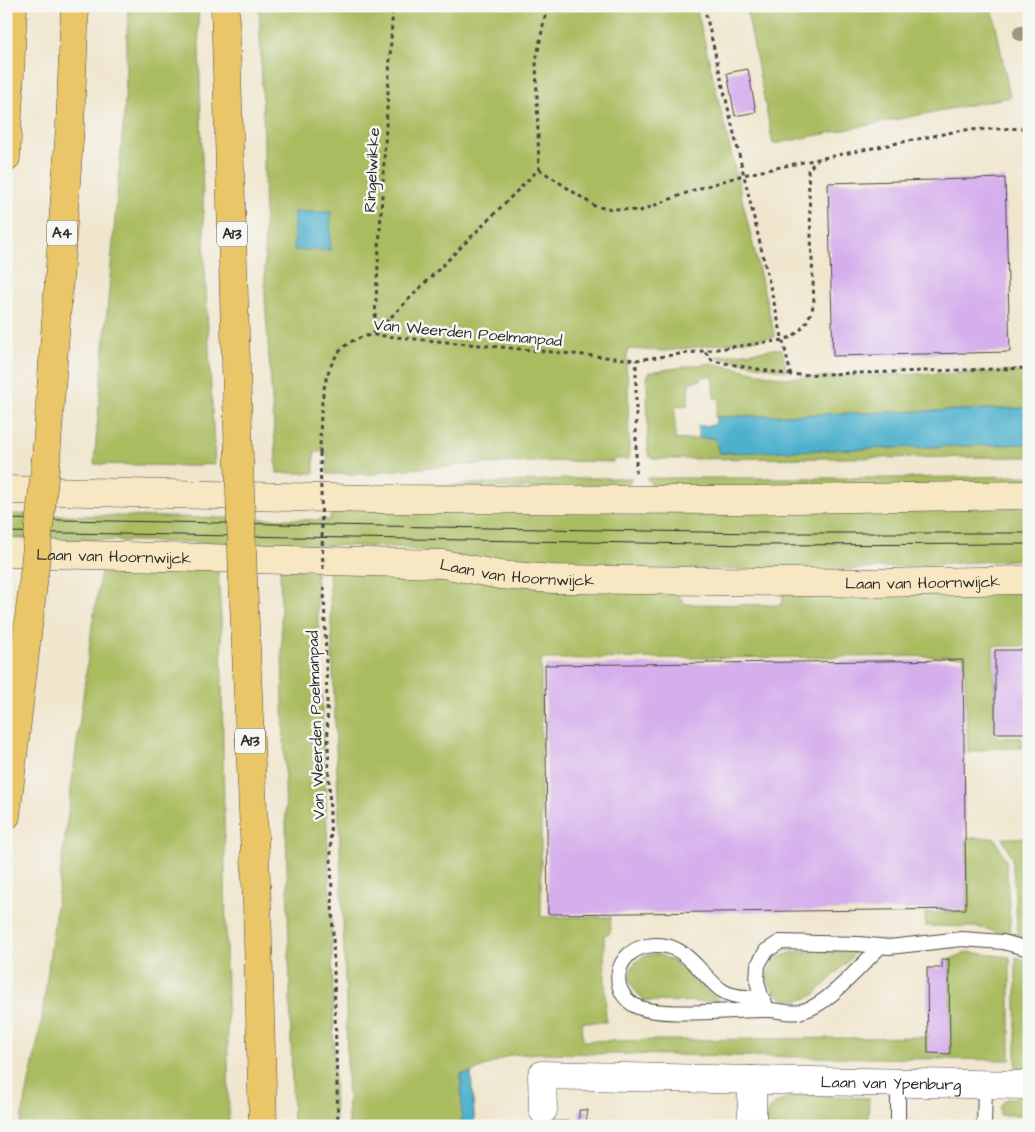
<svg xmlns="http://www.w3.org/2000/svg" width="1035" height="1132" font-family="'Architects Daughter',sans-serif">
<style>
.green{fill:#aabc60;stroke:#6a7446}
.water{fill:#4eb1cd;stroke:#3c6e7c}
.building{fill:#d5aeec}
.lines{fill:none;stroke-linecap:round;stroke-linejoin:round}
.lane-casing{stroke:#494743;stroke-width:16}
.street-casing{stroke:#494743;stroke-width:29}
.secondary-casing{stroke:#494743;stroke-width:29}
.highway-casing{stroke:#494743;stroke-width:29}
.path{stroke:#494743;stroke-width:3;stroke-dasharray:4 4;stroke-linecap:butt}
.lane{stroke:#fff;stroke-width:14}
.street{stroke:#fff;stroke-width:28}
.secondary{stroke:#f7e8c3;stroke-width:28}
.highway{stroke:#ebc669;stroke-width:28}
.tram{stroke:#2b2b2b;stroke-width:1}
.highway-bridge-casing{stroke:#494743;stroke-width:29;stroke-linecap:butt}
.path-bridge{stroke:#494743;stroke-width:3;stroke-dasharray:4 4;stroke-linecap:butt}
.highway-bridge{stroke:#ebc669;stroke-width:28}
.tree{fill:#99977d}
.labels{text-anchor:middle;stroke-width:5;stroke-linejoin:round;paint-order:stroke}
.shield{fill:#f6f6f2;stroke:#686867;stroke-width:1}
.shield-label{font-size:15px;font-weight:bold;fill:#2b2b2b}
.street-label{font-size:16px;fill:#2b2b2b;stroke:#f6f6f2}
</style>
<rect width="100%" height="100%" fill="#f6f6f2"/>
<filter id="ink" filterUnits="userSpaceOnUse"><feTurbulence type="fractalNoise" baseFrequency=".02" numOctaves="2"/><feDisplacementMap in="SourceGraphic" scale="10" xChannelSelector="R" yChannelSelector="G"/><feConvolveMatrix kernelMatrix="1 2 1 2 8 2 1 2 1" color-interpolation-filters="sRGB"/></filter>
<filter id="wash" filterUnits="userSpaceOnUse"><feTurbulence type="fractalNoise" baseFrequency=".0096" numOctaves="4" result="noise"/><feDisplacementMap in="SourceGraphic" scale="20" xChannelSelector="R" yChannelSelector="G"/><feGaussianBlur stdDeviation="1.12" result="paint"/><feColorMatrix in="noise" values="0 0 0 0 0 0 0 0 0 0 0 0 0 0 0 0 0 1.4 0 .05"/><feComposite in="paint" operator="in"/></filter>
<g filter="url(#wash)">
<rect width="100%" height="100%" fill="#f0e6ce"/>
<path class="green" d="M128 6H198L205 272 215 464 189 466 94 464 125 103Z
M259 6H696L775 337 665 351 628 349 626 368 628 379 629 459H613V462C536 459 460 465 383 471L375 474H327V452H314V473H277L265 299 264 140Z
M746 6H992L1010 97 773 144Z
M774 349H782L787 371 714 357Z
M711 363 784 378 1029 371V408L716 417H715L720 398H714L712 375 701 378V380L689 382 688 405 675 406V440L715 438 719 453 1029 444V457L655 459 649 456 648 452 647 379 649 372Z
M1029 476V485L654 489 647 478H888Z
M583 478H632L626 489 419 487Z
M1029 508V559L823 571 528 566 395 547 6 538V514L330 520 331 510Z
M102 566 218 569 221 619 229 1126H20L41 1025 92 626Z
M280 569 316 570 332 945 335 1126H293Z
M329 569 676 592 685 604 782 605 783 592H1029V646H993L996 737 1022 738 1023 748H994L968 753 964 656 541 659V917H611L610 933 604 935 606 1022H582L583 1041 927 1037 928 1032H950V959L968 952 1010 957V1060L541 1053 510 1055 471 1073 461 1074 462 1126H348L346 1002Z
M966 838H995L1006 861 1011 935 977 927 926 926 925 913 967 911Z
M1003 838H1027L1029 858V939L1018 936 1012 859Z
M858 951 812 997 799 1000H785L775 993 768 982 767 974 776 958 794 952Z
M645 955H660L676 963 720 1002 645 1001C635 992 625 980 633 966 635 962 641 958 645 955Z
M1016 957 1029 961V1068H1016Z
M810 1095 869 1098 868 1126H766C765 1099 790 1097 810 1095Z
M1020 1097 1029 1103V1115H1000V1106L1006 1099Z"/>
<path class="water" d="M294 212H331L330 250H294Z
M1029 408V444L719 453 715 438H698V426L715 425 716 417Z
M471 1073 475 1126H462L461 1074Z"/>
<g id="blocks">
<path class="building" d="M748 69 756 112 735 116 727 73Z
M1005 178 1010 352 833 356 828 183Z
M995 650H1029V733H995Z
M963 660 966 909 548 914 545 665Z
M942 959H949L950 1054 928 1053 927 968H942Z
M579 1110H588L586 1122 700 1123V1126H532V1121H579Z"/>
</g>
</g>
<g filter="url(#ink)">
<use href="#blocks" fill-opacity="0" stroke="#494743" stroke-width="1"/>
<g class="lines">
<g class="lane-casing">
<path id="lane" d="M761 996C747 998 733 998 721 990 697 971 684 939 647 946 617 951 607 988 634 1005 655 1019 740 1009 769 1010 778 1010 790 1014 799 1012 803 1011 809 1009 813 1007 834 997 863 963 881 946
M765 1003 761 996 757 981 758 965 766 951 780 942 859 944 889 947 962 939 1003 942 1029 949
M898 1126V1083
M984 1126 985 1085"/>
</g>
<g class="street-casing">
<g id="street">
<path d="M543 1110 542 1075 752 1080"/>
<path id="s1" d="M752 1126V1080L1029 1085"/>
</g>
</g>
<g class="secondary-casing">
<g id="secondary">
<path d="M6 490 370 499 742 500 1029 495"/>
<path id="s2" d="M6 553 443 564 500 575 553 579 878 583 1029 580"/>
</g>
</g>
<g class="highway-casing">
<path id="highway" d="M225 6 239 461
M6 158 13 6
M46 459 70 127 75 6
M243 579 257 903 263 1126
M6 816 34 575"/>
</g>
<path class="path" d="M704 6 791 375
M539 169 596 207 640 211 694 190 743 175 818 159
M374 334 539 169 536 61 547 6
M374 334 393 6
M705 352 713 361 791 375 1029 368
M320 453C321 411 317 339 374 335L636 360 784 340C802 333 809 321 814 303L808 170 818 159 963 130 1029 128
M636 473V360
M324 587 338 1126"/>
<use href="#lane" class="lane"/>
<use href="#street" class="street"/>
<use href="#secondary" class="secondary"/>
<use href="#highway" class="highway"/>
<path class="tram" d="M6 519 756 533H1029
M6 532 755 545 1029 544"/>
<g class="highway-bridge-casing">
<path id="highway-bridge" d="M239 461 243 579
M34 575 46 459"/>
</g>
<path class="path-bridge" d="M320 453 323 570"/>
<use href="#highway-bridge" class="highway-bridge"/>
</g>
<circle class="tree" cx="1021" cy="33" r="8"/>
</g>
<g class="labels">
<g class="shield">
<rect x="47" y="220.5" width="30" height="25" rx="4"/>
<rect x="217" y="221.5" width="30" height="25" rx="4"/>
<rect x="235" y="728.5" width="30" height="25" rx="4"/>
</g>
<g class="shield-label">
<text x="62" y="238">A4</text>
<text x="232" y="239">A13</text>
<text x="250" y="746">A13</text>
</g>
<g class="street-label">
<text transform="translate(371 170) rotate(-87)" y="6">Ringelwikke</text>
<text transform="translate(468 332) rotate(5)" y="6">Van Weerden Poelmanpad</text>
<text dy="6" stroke="none"><textPath href="#s2" startOffset="108">Laan van Hoornwijck</textPath></text>
<text dy="6" stroke="none"><textPath href="#s2" startOffset="512">Laan van Hoornwijck</textPath></text>
<text dy="6" stroke="none"><textPath href="#s2" startOffset="918">Laan van Hoornwijck</textPath></text>
<text transform="translate(315 725) rotate(-92)" y="6">Van Weerden Poelmanpad</text>
<text dy="6" stroke="none"><textPath href="#s1" startOffset="185">Laan van Ypenburg</textPath></text>
</g>
</g>
<rect width="1035" height="1132" fill="none" stroke="#f6f6f2" stroke-width="25"/>
</svg>
